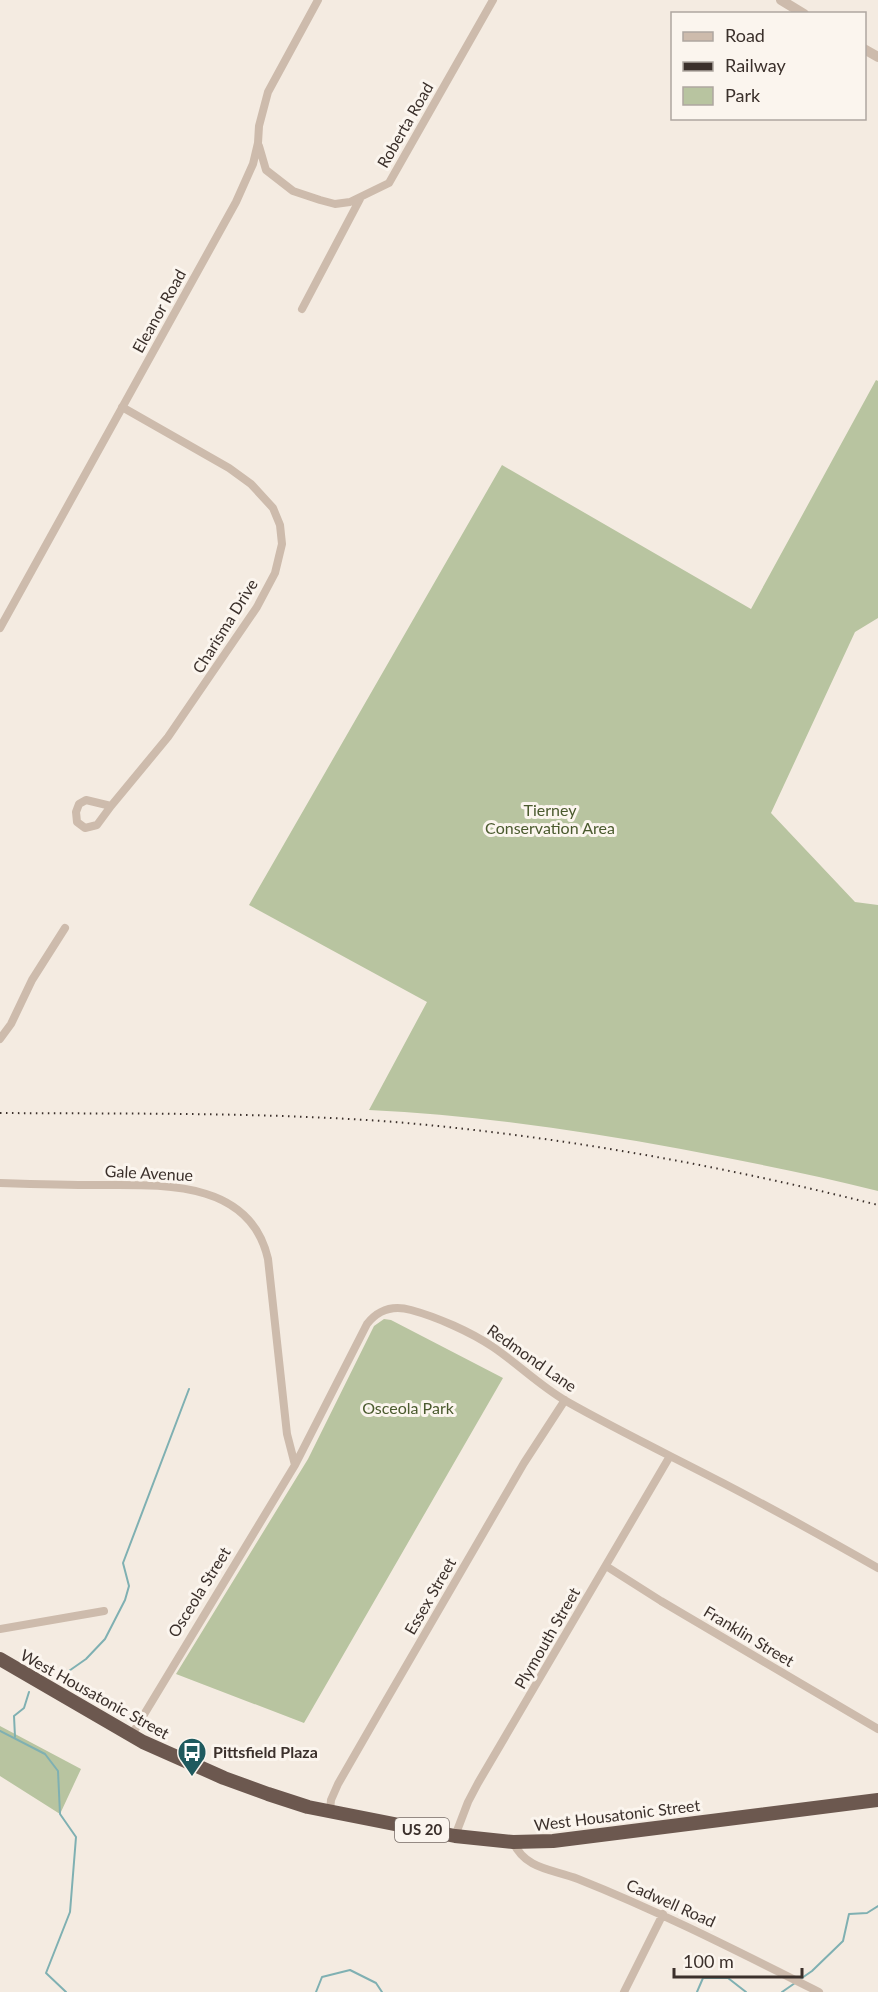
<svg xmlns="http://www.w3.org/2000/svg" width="878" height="1992" font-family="Lato,sans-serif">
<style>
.green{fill:#b8c4a0}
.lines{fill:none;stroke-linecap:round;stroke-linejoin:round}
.stream{stroke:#7fb0b2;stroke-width:2}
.minor{stroke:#cdbbac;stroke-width:8}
.tertiary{stroke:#cdbbac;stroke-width:10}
.trunk{stroke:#6c584f;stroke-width:14}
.rail{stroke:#3b302b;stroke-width:2;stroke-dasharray:1.5 4.5;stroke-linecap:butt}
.labels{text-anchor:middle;stroke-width:6;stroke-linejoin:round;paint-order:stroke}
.shield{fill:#fbf5ee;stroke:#756b66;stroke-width:1.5}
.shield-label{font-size:15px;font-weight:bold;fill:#3b302b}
.street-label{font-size:16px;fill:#3b302b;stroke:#fbf5ee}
.park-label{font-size:16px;fill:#4a5a2e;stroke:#fbf5ee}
.poi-label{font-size:16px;font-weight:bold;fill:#3b302b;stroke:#fbf5ee;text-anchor:start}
</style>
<rect width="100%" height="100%" fill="#f4ebe1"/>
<path class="green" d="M876 380 878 381V618L855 632 771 813 855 902 878 905V1191C813 1174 747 1162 681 1149 578 1130 474 1115 369 1110L427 1002 249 905 502 465 751 609Z
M384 1319 391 1320 503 1378 304 1723 176 1674 308 1459 374 1326Z
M0 1726 81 1769 60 1814 0 1776Z"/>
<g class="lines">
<path class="stream" d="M66 1673 86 1659 105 1639 125 1600 129 1586 123 1563 189 1389
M0 1731 45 1754 58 1771 60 1814 76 1837 70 1912 46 1973 66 1992
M15 1737 14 1716 24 1708 29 1692
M799 1980 812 1971 843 1941 849 1914 867 1913 878 1906
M316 1992 322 1977 350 1970 376 1983 382 1992
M697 1992 703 1978H728L746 1992
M782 1992 795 1983"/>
<path class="minor" d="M259 146 266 170 293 191 320 200 335 204 350 202 389 183 493 0
M302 309 360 199
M0 628 236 202 253 164 258 143 259 126 268 92 318 0
M111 806 97 825 85 828 77 822 76 812 79 804 86 800 111 806 168 737 257 607 275 573 282 544 280 525 273 508 251 484 229 468 122 407
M0 1039 11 1024 32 980 65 928
M0 1183C32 1184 65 1185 97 1185 160 1185 250 1179 268 1259L287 1434 295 1465 367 1324C378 1310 393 1305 411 1310 437 1317 471 1332 493 1347 518 1364 540 1386 566 1401 617 1430 671 1456 723 1483 775 1510 827 1539 878 1568
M606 1566 661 1601 878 1729
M0 1629 104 1611
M131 1736 295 1465
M330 1811 331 1800 338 1784 380 1711 524 1463 565 1400
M455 1836 468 1802 478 1783 670 1456
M513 1842C526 1870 552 1869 578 1879 661 1912 739 1952 819 1992
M624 1992 663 1914"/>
<path class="tertiary" d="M781 0 804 14
M864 49 878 57"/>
<path class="trunk" d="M0 1659 143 1742 224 1778 268 1794 308 1807 455 1836 513 1842 553 1841 878 1800"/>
<path class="rail" d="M0 1113C131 1114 264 1112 395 1122 558 1136 720 1165 878 1205"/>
</g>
<defs>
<g id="bus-pin" transform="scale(1.5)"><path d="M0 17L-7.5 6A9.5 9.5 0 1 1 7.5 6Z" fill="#1f5a5e" stroke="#fbf5ee"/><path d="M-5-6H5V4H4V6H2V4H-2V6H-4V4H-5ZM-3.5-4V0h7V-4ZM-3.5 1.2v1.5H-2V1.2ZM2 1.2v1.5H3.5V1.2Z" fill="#fff"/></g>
</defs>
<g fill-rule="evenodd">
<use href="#bus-pin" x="192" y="1752"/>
</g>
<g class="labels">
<rect class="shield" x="395" y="1818" width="54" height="24" rx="4.5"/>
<g class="shield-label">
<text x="422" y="1835">US 20</text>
</g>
<g class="street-label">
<text transform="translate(405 125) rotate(-60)" y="6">Roberta Road</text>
<text transform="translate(159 311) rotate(-61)" y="6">Eleanor Road</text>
<text transform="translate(225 626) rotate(-58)" y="6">Charisma Drive</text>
<text transform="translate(149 1173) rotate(3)" y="6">Gale Avenue</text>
<text transform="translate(532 1358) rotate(35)" y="6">Redmond Lane</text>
<text transform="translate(199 1592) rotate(-58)" y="6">Osceola Street</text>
<text transform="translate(430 1596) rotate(-60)" y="6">Essex Street</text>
<text transform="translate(749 1636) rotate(31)" y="6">Franklin Street</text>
<text transform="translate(547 1638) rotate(-60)" y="6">Plymouth Street</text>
<text transform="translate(95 1694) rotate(29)" y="6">West Housatonic Street</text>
<text transform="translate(617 1815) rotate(-7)" y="6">West Housatonic Street</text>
<text transform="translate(671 1903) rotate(24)" y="6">Cadwell Road</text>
</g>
<g class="park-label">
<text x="550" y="816">Tierney<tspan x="550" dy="18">Conservation Area</tspan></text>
<text x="408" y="1414">Osceola Park</text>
</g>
<g class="poi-label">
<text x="213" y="1758">Pittsfield Plaza</text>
</g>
</g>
<rect x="671" y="12" width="195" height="108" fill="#fbf5ee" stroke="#aea6a0" stroke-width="1.5"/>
<rect x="683" y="32" width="30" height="9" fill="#cdbbac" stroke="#aea6a0" stroke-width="1.5"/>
<text x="725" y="42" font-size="18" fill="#3b302b">Road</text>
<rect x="683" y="62" width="30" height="9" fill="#3b302b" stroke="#aea6a0" stroke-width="1.5"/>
<text x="725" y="72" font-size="18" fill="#3b302b">Railway</text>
<rect x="683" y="87" width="30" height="18" fill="#b8c4a0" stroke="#aea6a0" stroke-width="1.5"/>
<text x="725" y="102" font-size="18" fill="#3b302b">Park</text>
<path d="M674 1968v9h128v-9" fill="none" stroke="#3b302b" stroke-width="3"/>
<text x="683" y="1968" font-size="18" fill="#3b302b" stroke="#fbf5ee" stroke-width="4.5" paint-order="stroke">100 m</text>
</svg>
